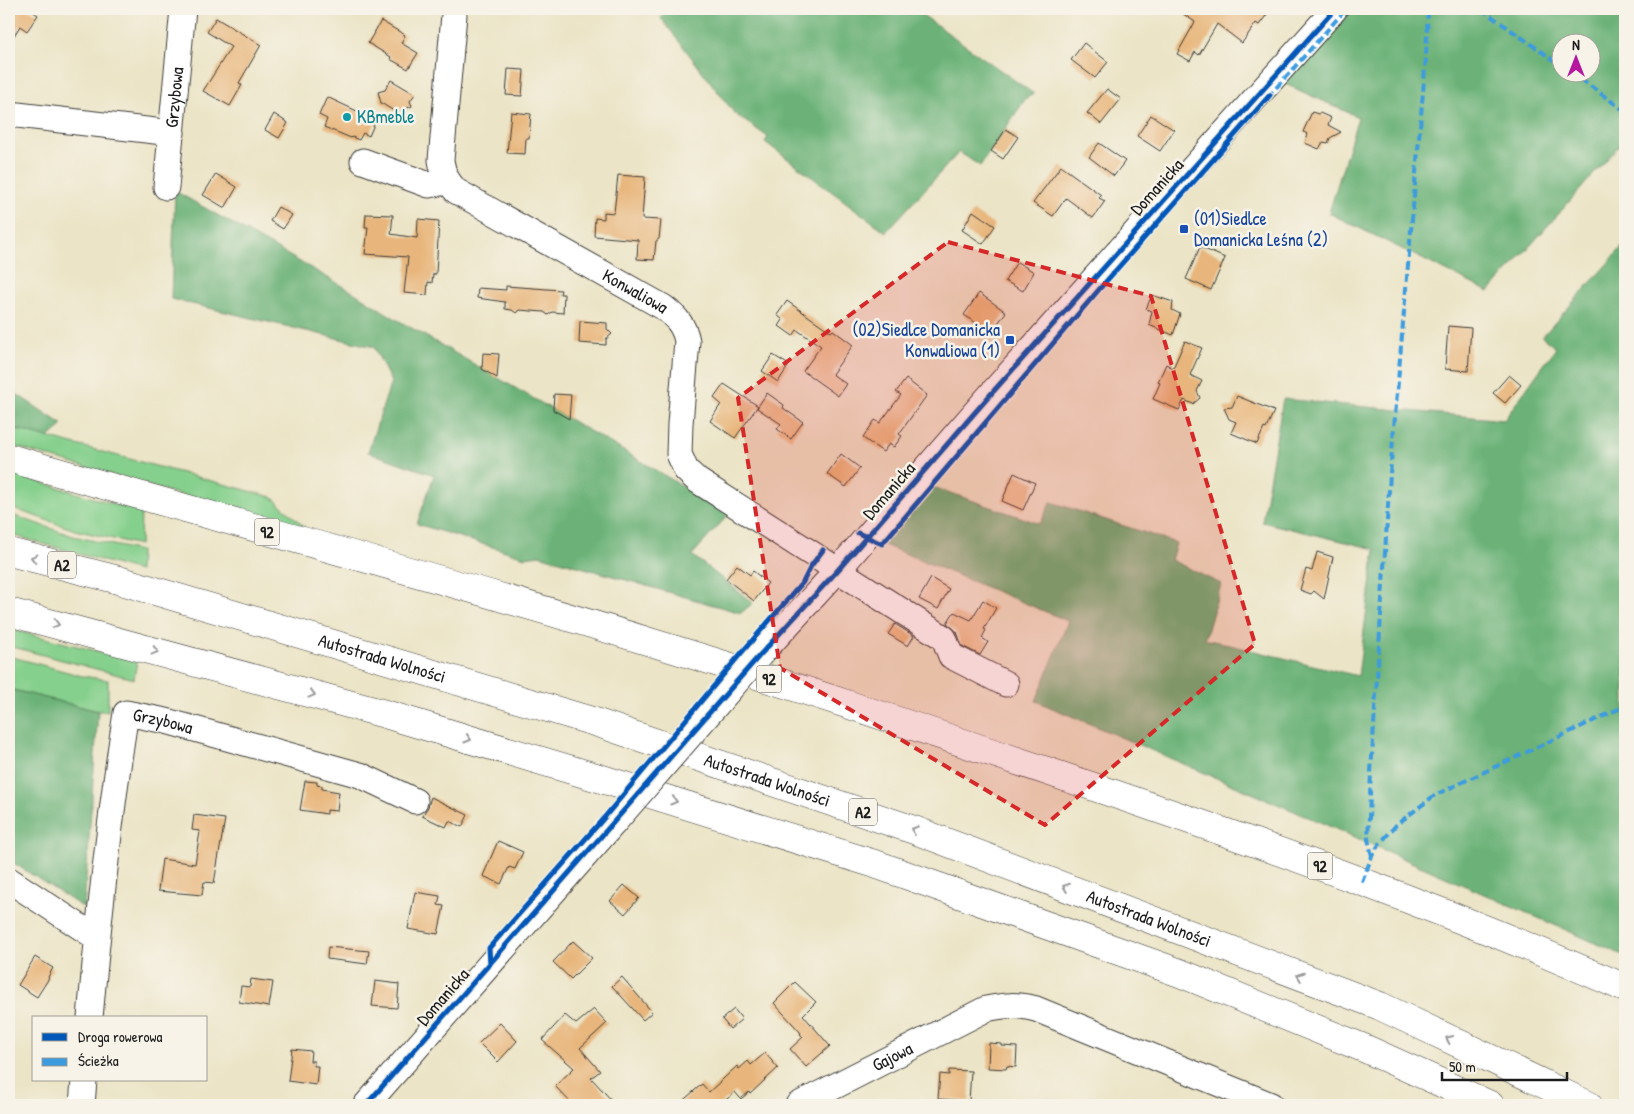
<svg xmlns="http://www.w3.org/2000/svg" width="1634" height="1114" font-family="'Patrick Hand',sans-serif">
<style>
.green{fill:#86d08d;stroke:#517654}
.forest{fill:#6cb278;stroke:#44674a;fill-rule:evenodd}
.building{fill:#e8b67b}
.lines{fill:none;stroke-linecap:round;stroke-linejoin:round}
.minor-casing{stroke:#3b3a36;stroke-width:27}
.major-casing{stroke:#3b3a36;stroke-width:29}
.highway-casing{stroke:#3b3a36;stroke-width:29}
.minor{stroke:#fff;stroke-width:25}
.major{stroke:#fff;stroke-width:28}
.highway{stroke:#fff;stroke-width:28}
.minor-bridge-casing{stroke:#3b3a36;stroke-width:27;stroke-linecap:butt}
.minor-bridge{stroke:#fff;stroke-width:25}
.quiet{stroke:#3c9bdf;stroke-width:4;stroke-dasharray:8 4;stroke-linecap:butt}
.cycleway-casing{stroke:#f7f3e8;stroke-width:8}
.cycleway{stroke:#0057b8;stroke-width:5}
.oneway{stroke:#999}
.marked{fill:#d62828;fill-opacity:0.2;stroke:#d62828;stroke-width:4;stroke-dasharray:10 6;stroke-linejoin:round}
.culture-dot{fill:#0f9aa8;stroke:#f7f3e8;stroke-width:2}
.transit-dot{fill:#1a4fb4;stroke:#f7f3e8;stroke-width:2}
.labels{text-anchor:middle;stroke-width:5;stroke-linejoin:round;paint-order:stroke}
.shield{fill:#f7f3e8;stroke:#5e5c59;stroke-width:1}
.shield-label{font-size:16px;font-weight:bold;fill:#1c1c1c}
.street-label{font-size:18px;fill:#1c1c1c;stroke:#f7f3e8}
.culture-label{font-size:18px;fill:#0d838f;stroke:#f7f3e8;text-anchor:start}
.transit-label{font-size:18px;fill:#164399;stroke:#f7f3e8;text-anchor:start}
</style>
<rect width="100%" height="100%" fill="#f7f3e8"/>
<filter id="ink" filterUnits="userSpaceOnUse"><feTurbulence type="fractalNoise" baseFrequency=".02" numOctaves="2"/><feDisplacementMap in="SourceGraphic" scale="10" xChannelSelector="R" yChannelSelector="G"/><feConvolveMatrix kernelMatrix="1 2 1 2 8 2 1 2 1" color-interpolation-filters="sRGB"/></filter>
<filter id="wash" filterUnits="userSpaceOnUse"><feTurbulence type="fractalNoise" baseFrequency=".0096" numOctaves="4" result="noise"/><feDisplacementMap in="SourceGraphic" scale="20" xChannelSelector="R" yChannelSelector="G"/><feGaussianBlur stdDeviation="1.12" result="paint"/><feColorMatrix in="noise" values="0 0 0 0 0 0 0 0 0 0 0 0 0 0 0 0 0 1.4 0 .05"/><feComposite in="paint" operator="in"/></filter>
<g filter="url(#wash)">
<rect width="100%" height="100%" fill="#ebe4c6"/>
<path class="green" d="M9 427 272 497 311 533 9 445Z
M9 473 141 512 140 545 75 530 9 507Z
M9 514 73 536 140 551 139 571 9 534Z
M9 629 137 661 134 679 9 646Z
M9 656 82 676 108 680V711H98L9 689Z"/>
<path class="forest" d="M667 9H914L1034 94 1026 98 980 166 959 152 886 232 765 142 768 137 735 114 661 18Z
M1346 9H1625V139L1489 292 1329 213 1358 117 1281 82ZM1562 42H1592V72H1562Z
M175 191 353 292 396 319 612 444 729 514 692 555 753 603 741 613 539 555 525 557 417 524 434 475 368 452 391 382 374 347 171 299Z
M1625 244V956L1329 826 1036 701 1068 621 882 544 930 486 1040 524 1051 502 1176 543 1171 560 1221 584 1205 639 1358 676 1375 549 1262 522 1283 399 1504 420 1556 348 1542 337Z
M9 389 63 425 48 438 9 427Z
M9 689 98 711 84 908 9 860Z"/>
<g id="blocks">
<path class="building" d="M9 9H29L38 15 27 31 20 26 9 44Z
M1176 9H1271L1259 25 1256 23 1242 43 1217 24 1199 55 1195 52 1190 61 1177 54 1195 22Z
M216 18 261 45 239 83 242 85 230 106 203 91 231 47 207 32Z
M381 21 405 35 401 43 418 53 408 69 390 59 391 57 368 43Z
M1084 43 1108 62 1095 78 1071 60Z
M508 69 524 70 522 96 506 95Z
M391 80 415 94 410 101 412 106 407 108 402 116 381 103 378 92 385 90Z
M1107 89 1121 99 1101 124 1087 113Z
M327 97 376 120 369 136 363 133 359 140 352 137 351 138 324 127 327 119 319 115Z
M511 112 531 114 529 138H526L525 154 507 153Z
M1312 112 1318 114 1320 113 1331 118 1328 125 1341 132 1330 138 1328 143 1323 142 1319 149 1305 143 1308 134 1303 132Z
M274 114 288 123 279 138 265 130Z
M1151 115 1174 130 1160 151 1137 136Z
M1006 129 1018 137 1003 159 991 151Z
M1099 143 1125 161 1114 176 1089 157Z
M1061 166 1101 195 1099 198 1105 201 1093 218 1066 198 1053 216 1033 203Z
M216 174 237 187 225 208 203 195Z
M618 175 645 177 642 219 661 220 659 239 656 241 654 260 637 259 638 240 594 236 595 218 604 219V212L614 213Z
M278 207 292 215 283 229 270 221Z
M973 211 995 226 983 244 962 230Z
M366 214 393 215 391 234 417 238 418 219 439 221 436 274H433L432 283 428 282 427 295 404 293 408 257 365 254 368 227H365Z
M1200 247 1225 258 1211 290 1186 279Z
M1017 262 1034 272 1023 291 1005 281Z
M506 286 561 290 560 294H564L563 313 552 312 548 315 544 312 519 310 516 313 512 310 505 309V302L477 298 478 288 506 290Z
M979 293 1006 312 991 333 964 315Z
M1152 295 1173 302 1172 310 1180 314 1173 335 1149 325 1152 311 1146 309Z
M787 301 831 332 833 330 853 345 832 374 846 384 838 396 803 371 821 346 797 330 793 336 779 326 783 320 777 315Z
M580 321 607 323V329L612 334 606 339V345L579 343Z
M1448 326 1471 328 1468 371 1445 369Z
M1185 341 1202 348 1190 375 1202 381 1197 391 1200 398 1193 404 1184 400 1179 410 1153 399 1160 383 1158 382 1166 364 1173 368Z
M483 353 499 354 497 378 482 369Z
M773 355 789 365 778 382 762 371Z
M1509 375 1521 385 1505 403 1493 393Z
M906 379 927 395 899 434 902 436 894 447 889 444 883 452 863 438 875 420 880 423 901 395 896 392Z
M724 384 758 406 735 438 710 421 721 404 714 398Z
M767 393 784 405 783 408 803 422 791 439 777 429 781 424 757 408Z
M554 394 571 395 569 419 553 410Z
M1237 396 1274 411 1266 429 1264 428 1257 444 1231 433 1236 422 1229 419 1224 408 1232 407Z
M841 454 860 468 846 487 827 474Z
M1014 473 1035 483 1023 510 1002 501Z
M1317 552 1333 557 1324 599 1314 591 1311 594 1300 590 1306 569 1312 571Z
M737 565 750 575 753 571 768 583 754 601 726 579Z
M931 578 949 589 938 609 919 599Z
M983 600 996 608 984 629 986 630 982 638 988 642 980 655 962 646 957 632 947 623 954 612 971 620Z
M895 624 914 636 908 646 888 634Z
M305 781 317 782V785L322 786V789L339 792 337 811 327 810V814L300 810Z
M431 797 468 815 462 827 449 821 446 827 422 816 428 807Z
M194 815 225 819 214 883 204 882 202 895 158 891 162 859 195 864 200 831 192 830Z
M498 841 523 852 515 869 509 867 501 884 483 876Z
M624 885 639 898 625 914 610 901Z
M415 892 440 896 438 905 444 906 438 934 408 929Z
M573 941 592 958 571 979 553 962Z
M328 947 369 951 367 964 327 959Z
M35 957 53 968 48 977 49 978 37 997 18 985Z
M622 977 652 1012 643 1020 612 986Z
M251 979 273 982 269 1007 239 1002 241 986 250 987Z
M375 981 399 984 397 1008 372 1006Z
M795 982 816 1002 803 1015 830 1046 806 1067 790 1049 803 1037 800 1034 801 1033 774 1003Z
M594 1009 607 1023 580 1048 600 1071 591 1078 616 1105H573L555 1086 574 1068 542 1040 565 1015 576 1024Z
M734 1009 742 1019 730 1029 722 1019Z
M500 1023 517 1041 498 1062 479 1043Z
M989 1043 1002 1044V1046L1017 1047 1016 1067 1007 1066 1006 1069 988 1068Z
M292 1049 311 1051 310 1061H314V1066H318L316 1085 288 1081Z
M765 1053 778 1068 750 1094 749 1092 741 1099 735 1092 720 1105H678L702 1084 709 1092 737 1066 739 1069 748 1061 751 1065Z
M949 1070 971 1071 969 1101 938 1099 940 1074 949 1075Z"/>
</g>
</g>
<g filter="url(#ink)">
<use href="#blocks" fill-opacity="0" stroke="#3b3a36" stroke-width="1"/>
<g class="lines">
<g class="minor-casing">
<g id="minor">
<path id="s1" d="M454 15 441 160C443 174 447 181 456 191L663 307C676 317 684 325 687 341L680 424 679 454 686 470 698 481 944 638 951 656 1006 684"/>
<path d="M9 114 172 133"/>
<path d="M363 161 429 185 447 182"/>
<path id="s2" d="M166 187 183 9"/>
<path d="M759 656 837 571 991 394 1335 9"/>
<path d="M9 880 97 938"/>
<path id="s3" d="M90 1018C99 916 110 814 126 713L166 721 360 775 415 801"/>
<path d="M82 1105 84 1080"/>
<path d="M366 1105 614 823"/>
<path id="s4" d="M798 1105 986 1009C1007 1005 1015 1004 1036 1009L1271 1105"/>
</g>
</g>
<g class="major-casing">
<path id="major" d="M9 458C222 520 438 576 650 642 800 687 949 738 1097 788 1276 849 1453 912 1625 988"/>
</g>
<g class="highway-casing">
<g id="highway">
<path id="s5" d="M9 552 115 579 595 722 917 831 1380 1006 1588 1105"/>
<path d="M9 612 385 714 602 779 875 864 1180 973 1366 1049 1490 1105"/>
</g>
</g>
<use href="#minor" class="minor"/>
<use href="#major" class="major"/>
<use href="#highway" class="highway"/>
<g class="minor-bridge-casing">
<path id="minor-bridge" d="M614 823 759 656"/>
</g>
<use href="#minor-bridge" class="minor-bridge"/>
<path class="quiet" d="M1481 9 1562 66
M1571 72 1625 111
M1268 97 1346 9
M1372 856 1368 839 1371 772 1390 474 1426 57 1428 9
M1362 882 1372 856 1378 846 1396 825 1435 795 1625 706"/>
<g class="cycleway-casing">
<path id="cycleway" d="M858 533 882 544 1102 286 1270 95
M490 964 489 948 603 819 743 651 803 582 811 566 823 550
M366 1105 759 656 837 571 991 394 1335 9"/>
</g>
<use href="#cycleway" class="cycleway"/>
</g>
<defs><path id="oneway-chevron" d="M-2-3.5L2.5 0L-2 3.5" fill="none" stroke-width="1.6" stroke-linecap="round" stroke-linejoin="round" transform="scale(1.25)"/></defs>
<g class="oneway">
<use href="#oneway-chevron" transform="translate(34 558) rotate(-165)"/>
<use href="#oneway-chevron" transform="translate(56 624) rotate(15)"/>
<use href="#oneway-chevron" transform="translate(155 651) rotate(15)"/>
<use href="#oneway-chevron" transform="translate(312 694) rotate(15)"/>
<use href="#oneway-chevron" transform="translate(468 739) rotate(17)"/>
<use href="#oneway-chevron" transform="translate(674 801) rotate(17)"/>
<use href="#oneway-chevron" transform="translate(914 830) rotate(-161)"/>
<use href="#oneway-chevron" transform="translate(1066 887) rotate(-159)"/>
<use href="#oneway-chevron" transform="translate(1300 976) rotate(-159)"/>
<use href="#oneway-chevron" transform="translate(1449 1039) rotate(-155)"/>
</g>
</g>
<path class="marked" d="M948 242 1151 296 1255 644 1045 825 780 668 738 398Z"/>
<circle class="culture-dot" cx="347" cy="117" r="5"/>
<g class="transit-dot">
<rect x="1179" y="224" width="10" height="10" rx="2.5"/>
<rect x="1005" y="335" width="10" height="10" rx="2.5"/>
</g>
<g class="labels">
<g class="shield">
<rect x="254.5" y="518.5" width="25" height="27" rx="4"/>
<rect x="48" y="551.5" width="28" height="27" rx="4"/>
<rect x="756.5" y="665.5" width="25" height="27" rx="4"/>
<rect x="849" y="798.5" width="28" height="27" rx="4"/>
<rect x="1307.5" y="852.5" width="25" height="27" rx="4"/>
</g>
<g class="shield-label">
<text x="267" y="538">92</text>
<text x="62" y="571">A2</text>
<text x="769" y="685">92</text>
<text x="863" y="818">A2</text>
<text x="1320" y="872">92</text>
</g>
<g class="street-label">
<text dy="6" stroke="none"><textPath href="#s2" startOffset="90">Grzybowa</textPath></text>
<text transform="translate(1157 187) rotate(-48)" y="6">Domanicka</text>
<text dy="6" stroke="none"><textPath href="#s1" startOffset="386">Konwaliowa</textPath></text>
<text transform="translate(889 491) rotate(-49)" y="6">Domanicka</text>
<text dy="6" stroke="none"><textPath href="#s5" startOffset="388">Autostrada Wolności</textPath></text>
<text dy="6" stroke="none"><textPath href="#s3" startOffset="345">Grzybowa</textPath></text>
<text dy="6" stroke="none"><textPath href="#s5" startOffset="792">Autostrada Wolności</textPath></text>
<text dy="6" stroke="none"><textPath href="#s5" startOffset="1198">Autostrada Wolności</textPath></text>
<text transform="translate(443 997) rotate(-49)" y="6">Domanicka</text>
<text dy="6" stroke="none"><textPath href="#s4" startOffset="106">Gajowa</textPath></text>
</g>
<g class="culture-label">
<text x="357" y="123">KBmeble</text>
</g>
<g class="transit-label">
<text x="1194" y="225">(01)Siedlce<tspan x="1194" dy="21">Domanicka Leśna (2)</tspan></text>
<text x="1000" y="336" text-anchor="end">(02)Siedlce Domanicka<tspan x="1000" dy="21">Konwaliowa (1)</tspan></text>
</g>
</g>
<rect width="1634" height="1114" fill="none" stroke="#f7f3e8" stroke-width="30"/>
<rect x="32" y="1016" width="175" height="65" fill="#f7f3e8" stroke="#9f9d96"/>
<rect x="42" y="1033" width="25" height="8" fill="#0057b8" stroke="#9f9d96"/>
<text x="78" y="1042" font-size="15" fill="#1c1c1c">Droga rowerowa</text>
<rect x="42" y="1058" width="25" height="8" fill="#3c9bdf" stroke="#9f9d96"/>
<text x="78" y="1066" font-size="15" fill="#1c1c1c">Ścieżka</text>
<g transform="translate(1576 58)"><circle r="24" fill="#f7f3e8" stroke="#9f9d96"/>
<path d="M0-4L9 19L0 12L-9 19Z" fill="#b5179e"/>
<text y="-8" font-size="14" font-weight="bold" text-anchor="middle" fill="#1c1c1c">N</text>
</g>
<path d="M1442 1072v8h125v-8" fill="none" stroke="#1c1c1c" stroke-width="2.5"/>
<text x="1449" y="1072" font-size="15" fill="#1c1c1c" stroke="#f7f3e8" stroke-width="4" paint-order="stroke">50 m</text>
</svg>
